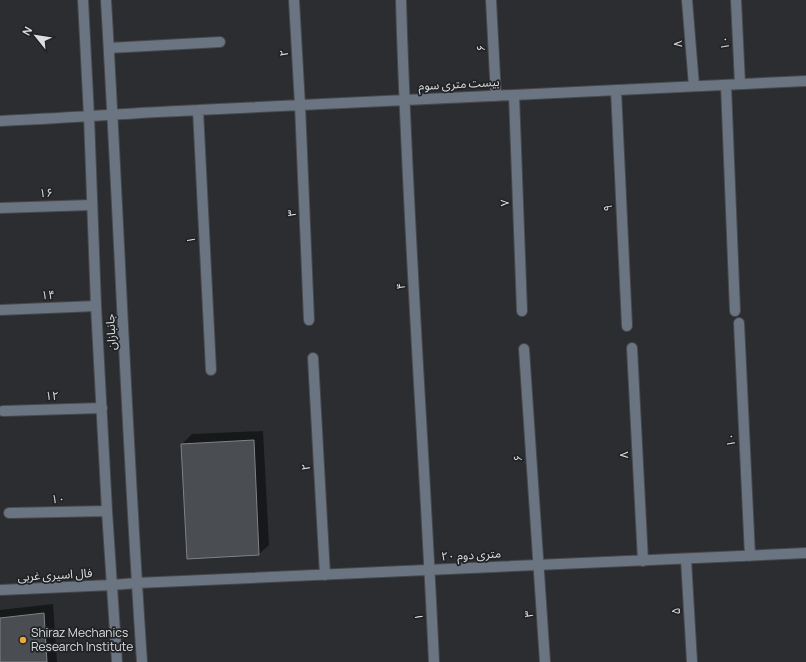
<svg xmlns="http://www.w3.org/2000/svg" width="806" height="662" font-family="Manrope,'Noto Sans Arabic',sans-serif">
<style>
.shadow{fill:#0007}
.building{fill:#4a4d51;stroke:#7f8286}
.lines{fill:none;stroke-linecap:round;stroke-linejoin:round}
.minor-casing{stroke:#47494c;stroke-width:12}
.minor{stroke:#6b7582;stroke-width:10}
.poi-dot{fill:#eea73d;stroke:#212326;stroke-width:1.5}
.labels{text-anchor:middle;stroke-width:3.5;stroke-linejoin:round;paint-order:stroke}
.street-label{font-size:12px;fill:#dcdee0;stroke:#212326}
.poi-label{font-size:12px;fill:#dcdee0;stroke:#212326;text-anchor:start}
</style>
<rect width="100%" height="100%" fill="#2b2d30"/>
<path class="shadow" d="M263 431 269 545 259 554 182 444 192 434Z
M53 604 57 662H0V610Z"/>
<path class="building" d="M254 440 259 555 187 559 181 444Z
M44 613 47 662H0V618Z"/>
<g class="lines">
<g class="minor-casing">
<path id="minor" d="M83 0 89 116 96 306 107 511 117 662
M106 0C119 221 127 441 142 662
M294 0 300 105 309 320
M401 0C407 221 424 441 434 662
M491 0 496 96
M687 0 694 86
M736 0 740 84
M109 48 220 42
M726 85 735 311
M616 90 627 326
M514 95 522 311
M198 110 211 370
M0 121C66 118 132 113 198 110L806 81
M0 208 92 205
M0 310 96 306
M739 323 750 556
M632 348 643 561
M524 349 545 662
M313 358 325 575
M3 411 102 408
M9 513 107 511
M686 559 692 662
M0 590 112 585 137 583 806 553"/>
</g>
<use href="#minor" class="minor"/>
</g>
<circle class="poi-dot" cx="23" cy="640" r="4"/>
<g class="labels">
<g class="street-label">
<text transform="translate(725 43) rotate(-93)" y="4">۱۰</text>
<text transform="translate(678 44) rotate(-95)" y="4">۸</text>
<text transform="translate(481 48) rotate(-93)" y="4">۶</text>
<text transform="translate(284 53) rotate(-93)" y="4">۲</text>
<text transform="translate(459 84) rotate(-3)" y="4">بیست متری سوم</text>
<text transform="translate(46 193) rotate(-2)" y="4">۱۶</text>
<text transform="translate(505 203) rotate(-92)" y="4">۷</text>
<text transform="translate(608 208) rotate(-93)" y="4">۹</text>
<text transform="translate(292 213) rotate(-93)" y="4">۳</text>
<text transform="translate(191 240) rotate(-93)" y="4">۱</text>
<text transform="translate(401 286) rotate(-93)" y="4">۴</text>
<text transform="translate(48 295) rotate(-2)" y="4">۱۴</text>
<text transform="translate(111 332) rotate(-93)" y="4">جانبازان</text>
<text transform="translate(52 396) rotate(-1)" y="4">۱۲</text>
<text transform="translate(731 440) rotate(-93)" y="4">۱۰</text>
<text transform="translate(624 455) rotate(-93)" y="4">۸</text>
<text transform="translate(518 458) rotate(-94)" y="4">۶</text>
<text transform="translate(306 467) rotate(-93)" y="4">۲</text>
<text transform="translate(58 499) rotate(-2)" y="4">۱۰</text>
<text transform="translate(471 555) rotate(-3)" y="4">۲۰ متری دوم</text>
<text transform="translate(55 575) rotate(-3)" y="4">فال اسیری غربی</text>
<text transform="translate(676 611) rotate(-93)" y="4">۵</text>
<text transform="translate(529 614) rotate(-93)" y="4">۳</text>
<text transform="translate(419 617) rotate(-92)" y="4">۱</text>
</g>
<g class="poi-label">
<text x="31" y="637">Shiraz Mechanics<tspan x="31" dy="14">Research Institute</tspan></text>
</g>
</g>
<g transform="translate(36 36) rotate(300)" stroke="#212326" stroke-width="3" paint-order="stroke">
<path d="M0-3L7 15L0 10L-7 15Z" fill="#dcdee0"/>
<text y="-6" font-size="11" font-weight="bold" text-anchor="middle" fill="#dcdee0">N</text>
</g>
</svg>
